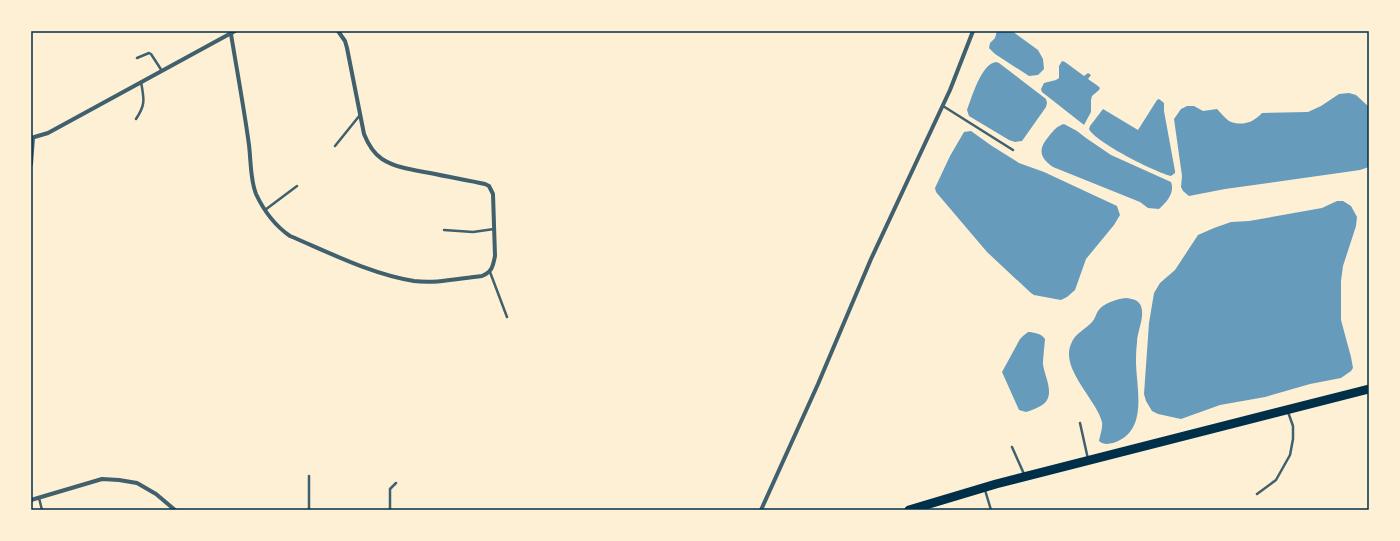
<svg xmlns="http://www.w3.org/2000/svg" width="1400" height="541" font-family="Rubik,sans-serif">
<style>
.water{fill:#669bbc}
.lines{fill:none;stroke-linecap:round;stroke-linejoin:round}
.service{stroke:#3f606c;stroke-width:2.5}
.minor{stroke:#3f606c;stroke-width:4}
.trunk{stroke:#003049;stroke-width:9}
.neatline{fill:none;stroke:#003049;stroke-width:1.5}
</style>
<rect width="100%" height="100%" fill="#fdf0d5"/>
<path class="water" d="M997 31H1012L1038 50 1043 59 1044 69 1038 75 1029 76 995 54 989 48 990 43 995 38Z
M1062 61 1065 62 1084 76 1088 73 1091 75 1088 79 1098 86 1100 88 1099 90 1092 96 1091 100V112L1084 125 1042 92 1041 89 1044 83 1056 80 1059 78V66Z
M996 62 999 63 1046 99 1047 103 1046 107 1022 141 1015 142 1009 140 969 116 967 110C972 97 981 64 996 62Z
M1349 93 1356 95 1369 107V167L1360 170 1225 189 1189 196 1183 191 1181 187 1182 176 1174 119 1181 109 1187 106H1194L1203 111 1217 109C1221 113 1225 118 1229 121 1242 127 1254 122 1262 113L1308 112 1321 106 1339 94Z
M1159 99 1164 103V111L1175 171V173L1171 176C1155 172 1095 142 1089 129L1090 126 1103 109 1138 130 1157 100Z
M1064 124 1077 131 1086 138 1111 155 1171 182C1175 193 1167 202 1159 209L1148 208 1140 202 1053 167C1039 157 1038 149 1049 136 1054 130 1057 126 1064 124Z
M971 131 992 146 1019 163 1044 172 1117 206 1120 215 1114 225 1086 259 1075 290 1067 297 1061 300 1034 295 1031 293 987 252 936 192 935 188 950 156 964 132Z
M1337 201H1343L1351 206 1357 217 1356 226 1343 266 1341 281V320L1351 357 1353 368 1351 371 1341 378 1310 384 1265 397 1220 405 1181 419 1158 414 1152 411 1146 401 1144 394 1149 323 1154 293 1160 283 1175 270 1198 235 1214 228 1231 222 1249 221 1322 208Z
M1126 298C1132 299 1138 299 1141 306 1145 318 1137 331 1137 343 1136 350 1136 357 1136 364 1137 391 1148 432 1113 443 1108 444 1104 445 1099 441 1100 435 1103 428 1102 422 1097 400 1060 369 1071 344 1075 333 1085 330 1092 322 1095 319 1096 314 1098 311 1103 303 1117 299 1126 298Z
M1028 332C1034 332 1042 334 1045 339 1045 341 1043 359 1043 364 1044 374 1053 390 1047 400 1044 406 1032 410 1026 412L1019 410 1002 372 1020 339 1023 336Z"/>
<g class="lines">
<path class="service" d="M137 58 149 53 151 54 162 71
M943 106 1013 150
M136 119C146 104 144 99 141 82
M335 146 360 115
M265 210 297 186
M444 230 473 232 494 229
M490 272 507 317
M1080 423 1088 459
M1012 447 1024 474
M309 476V510
M985 490 991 510
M1257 494 1276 480 1290 455 1293 439V426L1288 412
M39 498 42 510
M390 510V489L396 483"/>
<path class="minor" d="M231 34C237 71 244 108 249 145 251 161 250 179 256 194 264 211 274 225 290 236 330 253 371 274 414 281 436 284 460 278 482 276 492 272 493 266 495 256L493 194 489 186 485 184C467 180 448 177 430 173 414 170 396 168 382 159 373 153 368 144 364 134L347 48 345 41 338 31
M31 138 48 133 235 31
M31 164 33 138
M31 500 102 479 119 480 137 483 156 494 175 510
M761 510 818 384 871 259 950 90 973 31"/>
<path class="trunk" d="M909 510 996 484 1369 389"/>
</g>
<rect width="1400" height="541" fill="none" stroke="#fdf0d5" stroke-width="64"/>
<rect x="32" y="32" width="1336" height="477" class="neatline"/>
</svg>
